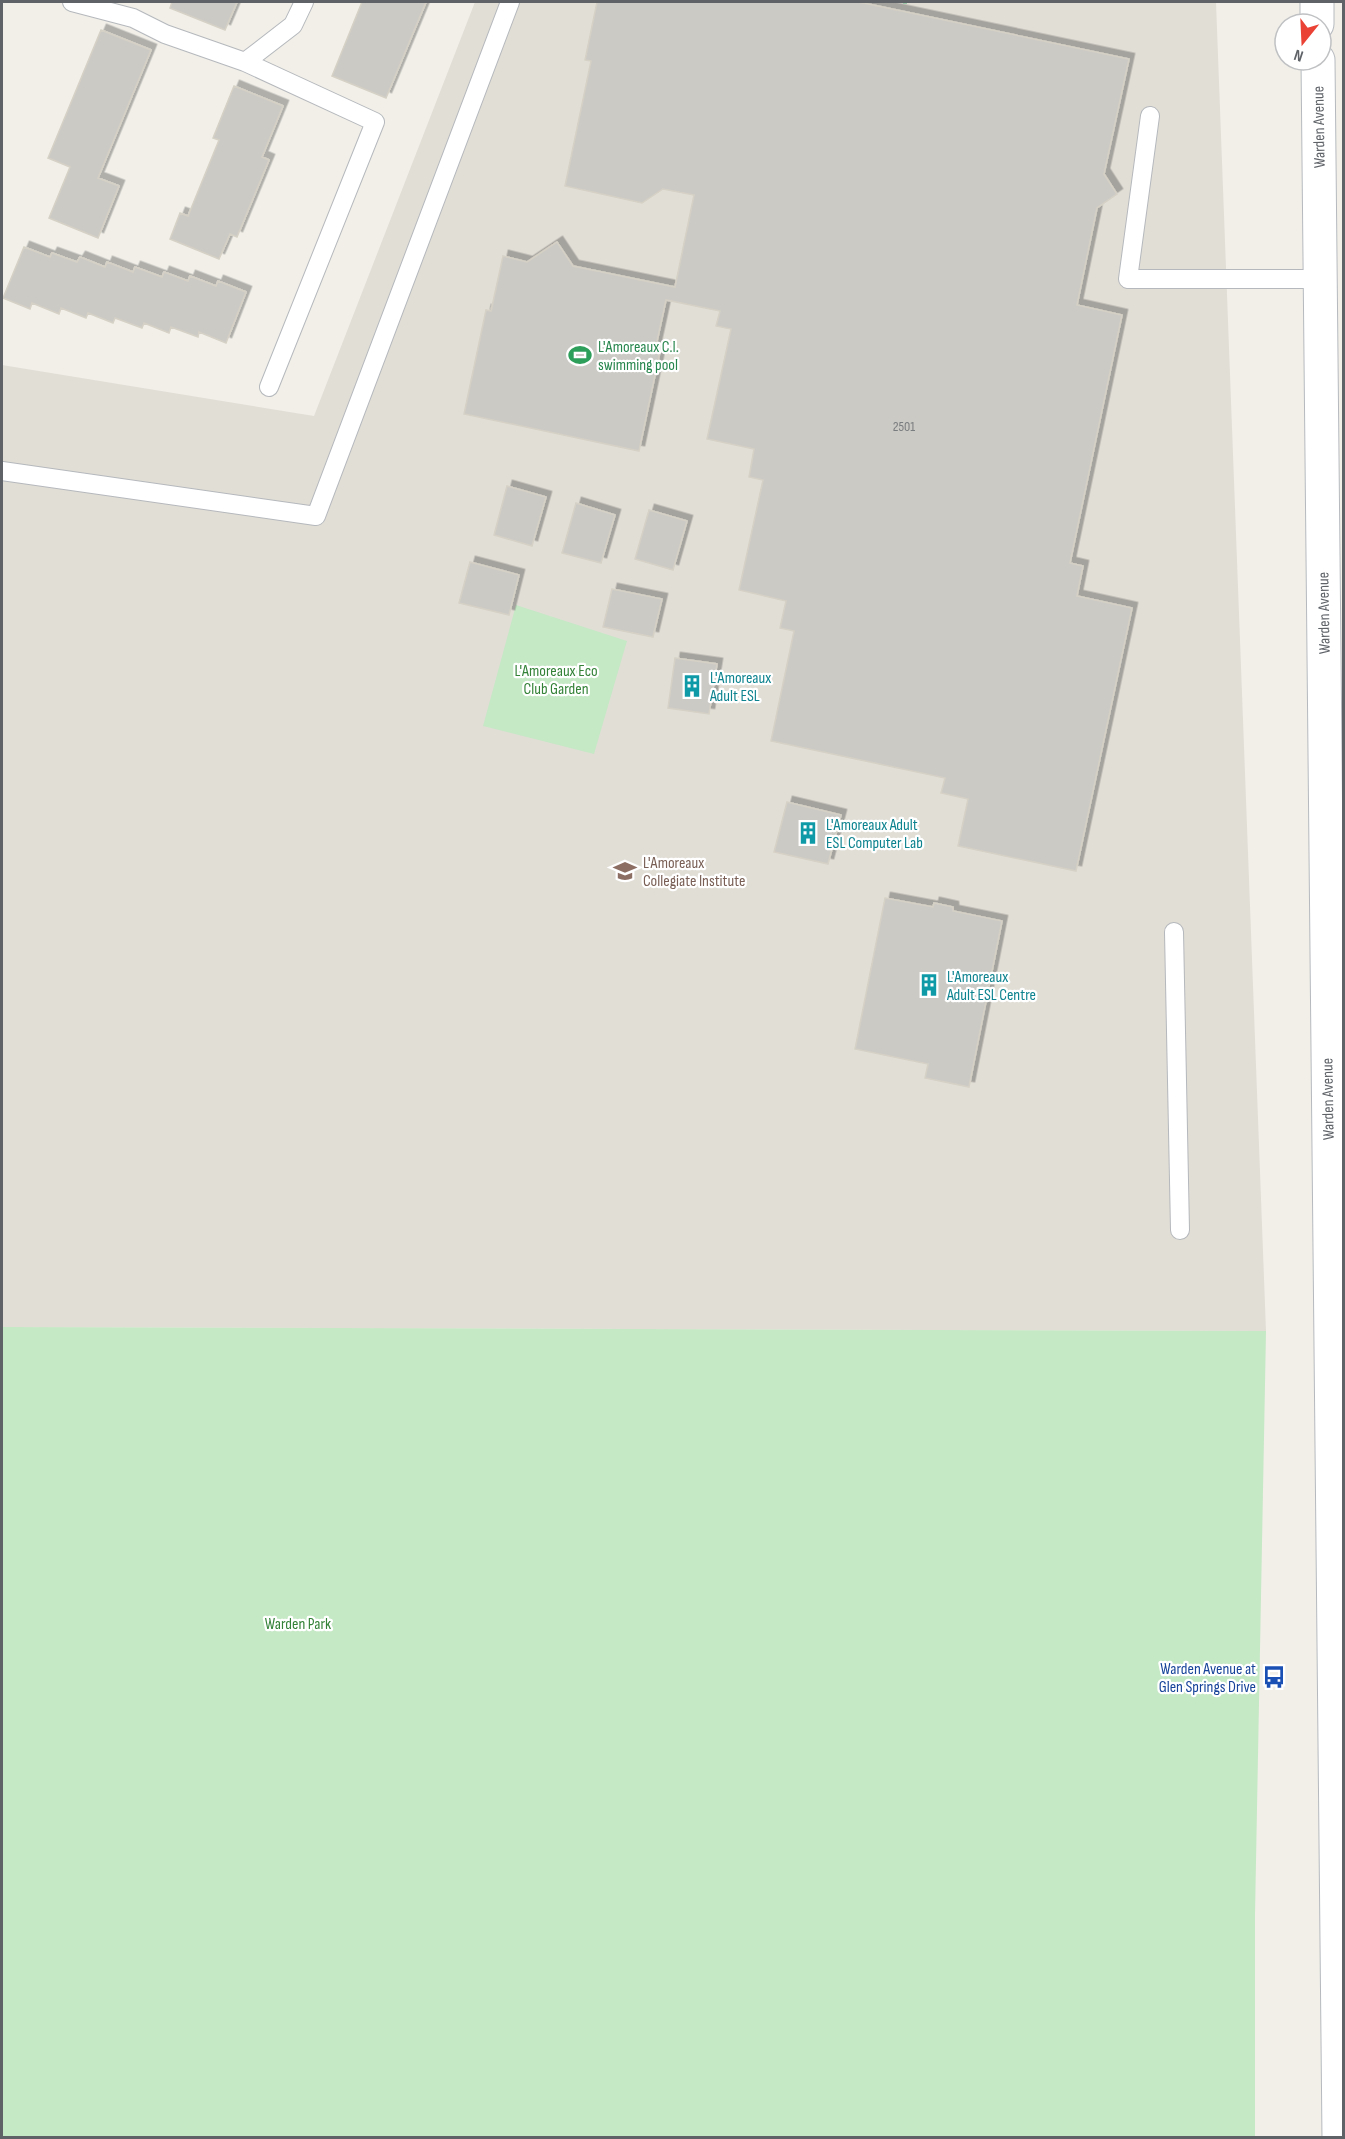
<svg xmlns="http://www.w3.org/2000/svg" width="1345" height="2139" font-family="'Sofia Sans Condensed',sans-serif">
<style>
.education{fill:#e1ded6}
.green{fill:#c5e8c5}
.building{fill:#cccac5;stroke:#d6d1c6;stroke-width:1.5;filter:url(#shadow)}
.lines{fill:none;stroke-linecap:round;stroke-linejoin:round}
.lane-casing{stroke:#b5b8bc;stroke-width:20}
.secondary-casing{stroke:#b6babf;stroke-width:35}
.path{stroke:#9cc7a9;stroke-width:4;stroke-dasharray:6 3;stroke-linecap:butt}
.lane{stroke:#fff;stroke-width:18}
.secondary{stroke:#fff;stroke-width:33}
.labels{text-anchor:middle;stroke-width:4.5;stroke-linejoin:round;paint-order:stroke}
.number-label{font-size:14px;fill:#7a7d7f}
.street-label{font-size:16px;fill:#5f6368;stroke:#fff}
.leisure-label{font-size:16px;fill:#27864d;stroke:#fff;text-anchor:start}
.park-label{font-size:16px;fill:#348238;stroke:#fff}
.culture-label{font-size:16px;fill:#0d838f;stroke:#fff;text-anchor:start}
.education-label{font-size:16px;fill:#785e54;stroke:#fff;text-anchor:start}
.transit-label{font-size:16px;fill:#164399;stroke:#fff;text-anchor:end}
</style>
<defs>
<filter id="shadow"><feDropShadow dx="5.5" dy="-5.5" stdDeviation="0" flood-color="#0004"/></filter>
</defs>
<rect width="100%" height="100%" fill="#f1efe8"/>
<path class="education" d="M475 2H1216L1266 1331 2 1327V365L314 416Z"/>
<path class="green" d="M516 605 627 641 594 754 483 726Z
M2 1327 1266 1331 1255 1914V2137H2Z"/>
<path class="building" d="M172 2H237L225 30 170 8Z
M362 2H426L386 98 332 76Z
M597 2H859L1129 59 1104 174 1117 194 1097 208 1077 305 1122 315 1070 563 1083 566 1077 596 1132 608 1076 871 958 846 968 799 941 793 945 778 771 741 794 631 780 628 786 601 739 590 763 480 749 477 754 449 707 439 731 329 716 326 720 311 666 300 656 346 661 347 639 451 464 414 486 310 491 311 503 256 527 262 557 242 573 266 675 287 694 195 663 189 642 203 565 186 591 61 585 60Z
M101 30 151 50 98 178 119 186 98 238 49 218 70 167 48 158Z
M234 86 283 106 262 157 269 160 237 237 230 234 219 259 170 239 180 213 188 216 219 140 213 138Z
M24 247 50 257 52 253 77 262 80 257 105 267 107 262 133 272 135 267 162 277 164 272 188 281 190 276 216 286 218 281 246 292 226 343 199 332 198 337 171 327 169 333 144 323 142 328 115 318 113 323 88 313 86 318 61 308 59 314 32 303 30 309 3 298Z
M507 486 546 497 532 546 494 535Z
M576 503 615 515 601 563 562 553Z
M649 510 687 521 673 570 635 559Z
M470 562 519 575 509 615 459 603Z
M612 589 662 599 653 637 603 627Z
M675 658 717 664 709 714 668 708Z
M787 802 841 815 828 864 774 852Z
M885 898 933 907 934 903 953 907V911L1002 921 969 1087 925 1078 928 1064 855 1049Z"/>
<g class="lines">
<g class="lane-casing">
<path id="lane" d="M72 2 133 18 165 34 245 62 293 25 304 2
M245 62 375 122 269 387
M1150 116 1128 279H1320
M2 471 316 516 510 2
M1174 932 1180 1230"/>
</g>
<g class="secondary-casing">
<path id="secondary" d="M1317 2V24
M1318 60 1339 2138"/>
</g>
<path class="path" d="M905 4V2"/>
<use href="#lane" class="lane"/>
<use href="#secondary" class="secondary"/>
</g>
<defs>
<g id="stadium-bare" transform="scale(1.8)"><path d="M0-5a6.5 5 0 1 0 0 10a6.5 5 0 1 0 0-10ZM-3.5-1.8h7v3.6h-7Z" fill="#2e9e5b" stroke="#fff" stroke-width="2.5" paint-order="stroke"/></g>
<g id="building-bare" transform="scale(1.8)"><path d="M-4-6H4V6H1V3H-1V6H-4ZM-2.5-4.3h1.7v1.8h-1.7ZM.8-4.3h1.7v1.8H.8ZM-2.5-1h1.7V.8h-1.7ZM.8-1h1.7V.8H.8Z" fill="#0f9aa8" stroke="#fff" stroke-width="2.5" paint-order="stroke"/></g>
<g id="school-bare" transform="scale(1.8)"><path d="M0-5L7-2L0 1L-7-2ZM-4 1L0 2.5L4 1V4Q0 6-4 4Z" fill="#8d6e63" stroke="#fff" stroke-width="2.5" paint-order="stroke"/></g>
<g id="bus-bare" transform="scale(1.8)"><path d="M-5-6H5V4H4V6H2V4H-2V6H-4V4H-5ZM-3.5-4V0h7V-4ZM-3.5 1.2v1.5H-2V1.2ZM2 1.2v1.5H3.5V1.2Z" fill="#1a4fb4" stroke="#fff" stroke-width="2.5" paint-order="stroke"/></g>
</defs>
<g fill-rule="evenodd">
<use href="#stadium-bare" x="580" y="355"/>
<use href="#building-bare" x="692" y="686"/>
<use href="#building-bare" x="808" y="833"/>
<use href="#school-bare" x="625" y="871"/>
<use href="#building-bare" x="929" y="985"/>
<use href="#bus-bare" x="1274" y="1677"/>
</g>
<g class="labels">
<g class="number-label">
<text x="904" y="431">2501</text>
</g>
<g class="street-label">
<text transform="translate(1318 127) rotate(-91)" y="6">Warden Avenue</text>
<text transform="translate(1323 613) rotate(-91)" y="6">Warden Avenue</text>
<text transform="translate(1327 1099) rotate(-91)" y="6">Warden Avenue</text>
</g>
<g class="leisure-label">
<text x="598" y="352">L'Amoreaux C.I.<tspan x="598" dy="18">swimming pool</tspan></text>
</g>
<g class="park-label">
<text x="556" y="676">L'Amoreaux Eco<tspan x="556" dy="18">Club Garden</tspan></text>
<text x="298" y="1629">Warden Park</text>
</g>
<g class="culture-label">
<text x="710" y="683">L'Amoreaux<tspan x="710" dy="18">Adult ESL</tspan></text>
<text x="826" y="830">L'Amoreaux Adult<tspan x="826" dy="18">ESL Computer Lab</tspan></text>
<text x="947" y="982">L'Amoreaux<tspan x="947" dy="18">Adult ESL Centre</tspan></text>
</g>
<g class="education-label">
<text x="643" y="868">L'Amoreaux<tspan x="643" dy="18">Collegiate Institute</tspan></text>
</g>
<g class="transit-label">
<text x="1256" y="1674">Warden Avenue at<tspan x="1256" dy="18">Glen Springs Drive</tspan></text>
</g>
</g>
<rect width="1345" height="2139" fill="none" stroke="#5f6368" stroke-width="6"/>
<g transform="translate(1303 42) rotate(198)"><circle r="28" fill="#ffffff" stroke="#bfc1c3" stroke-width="1.5"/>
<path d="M0-4.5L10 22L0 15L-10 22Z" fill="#ea4335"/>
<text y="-9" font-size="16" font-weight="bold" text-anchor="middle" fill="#5f6368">N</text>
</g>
</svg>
